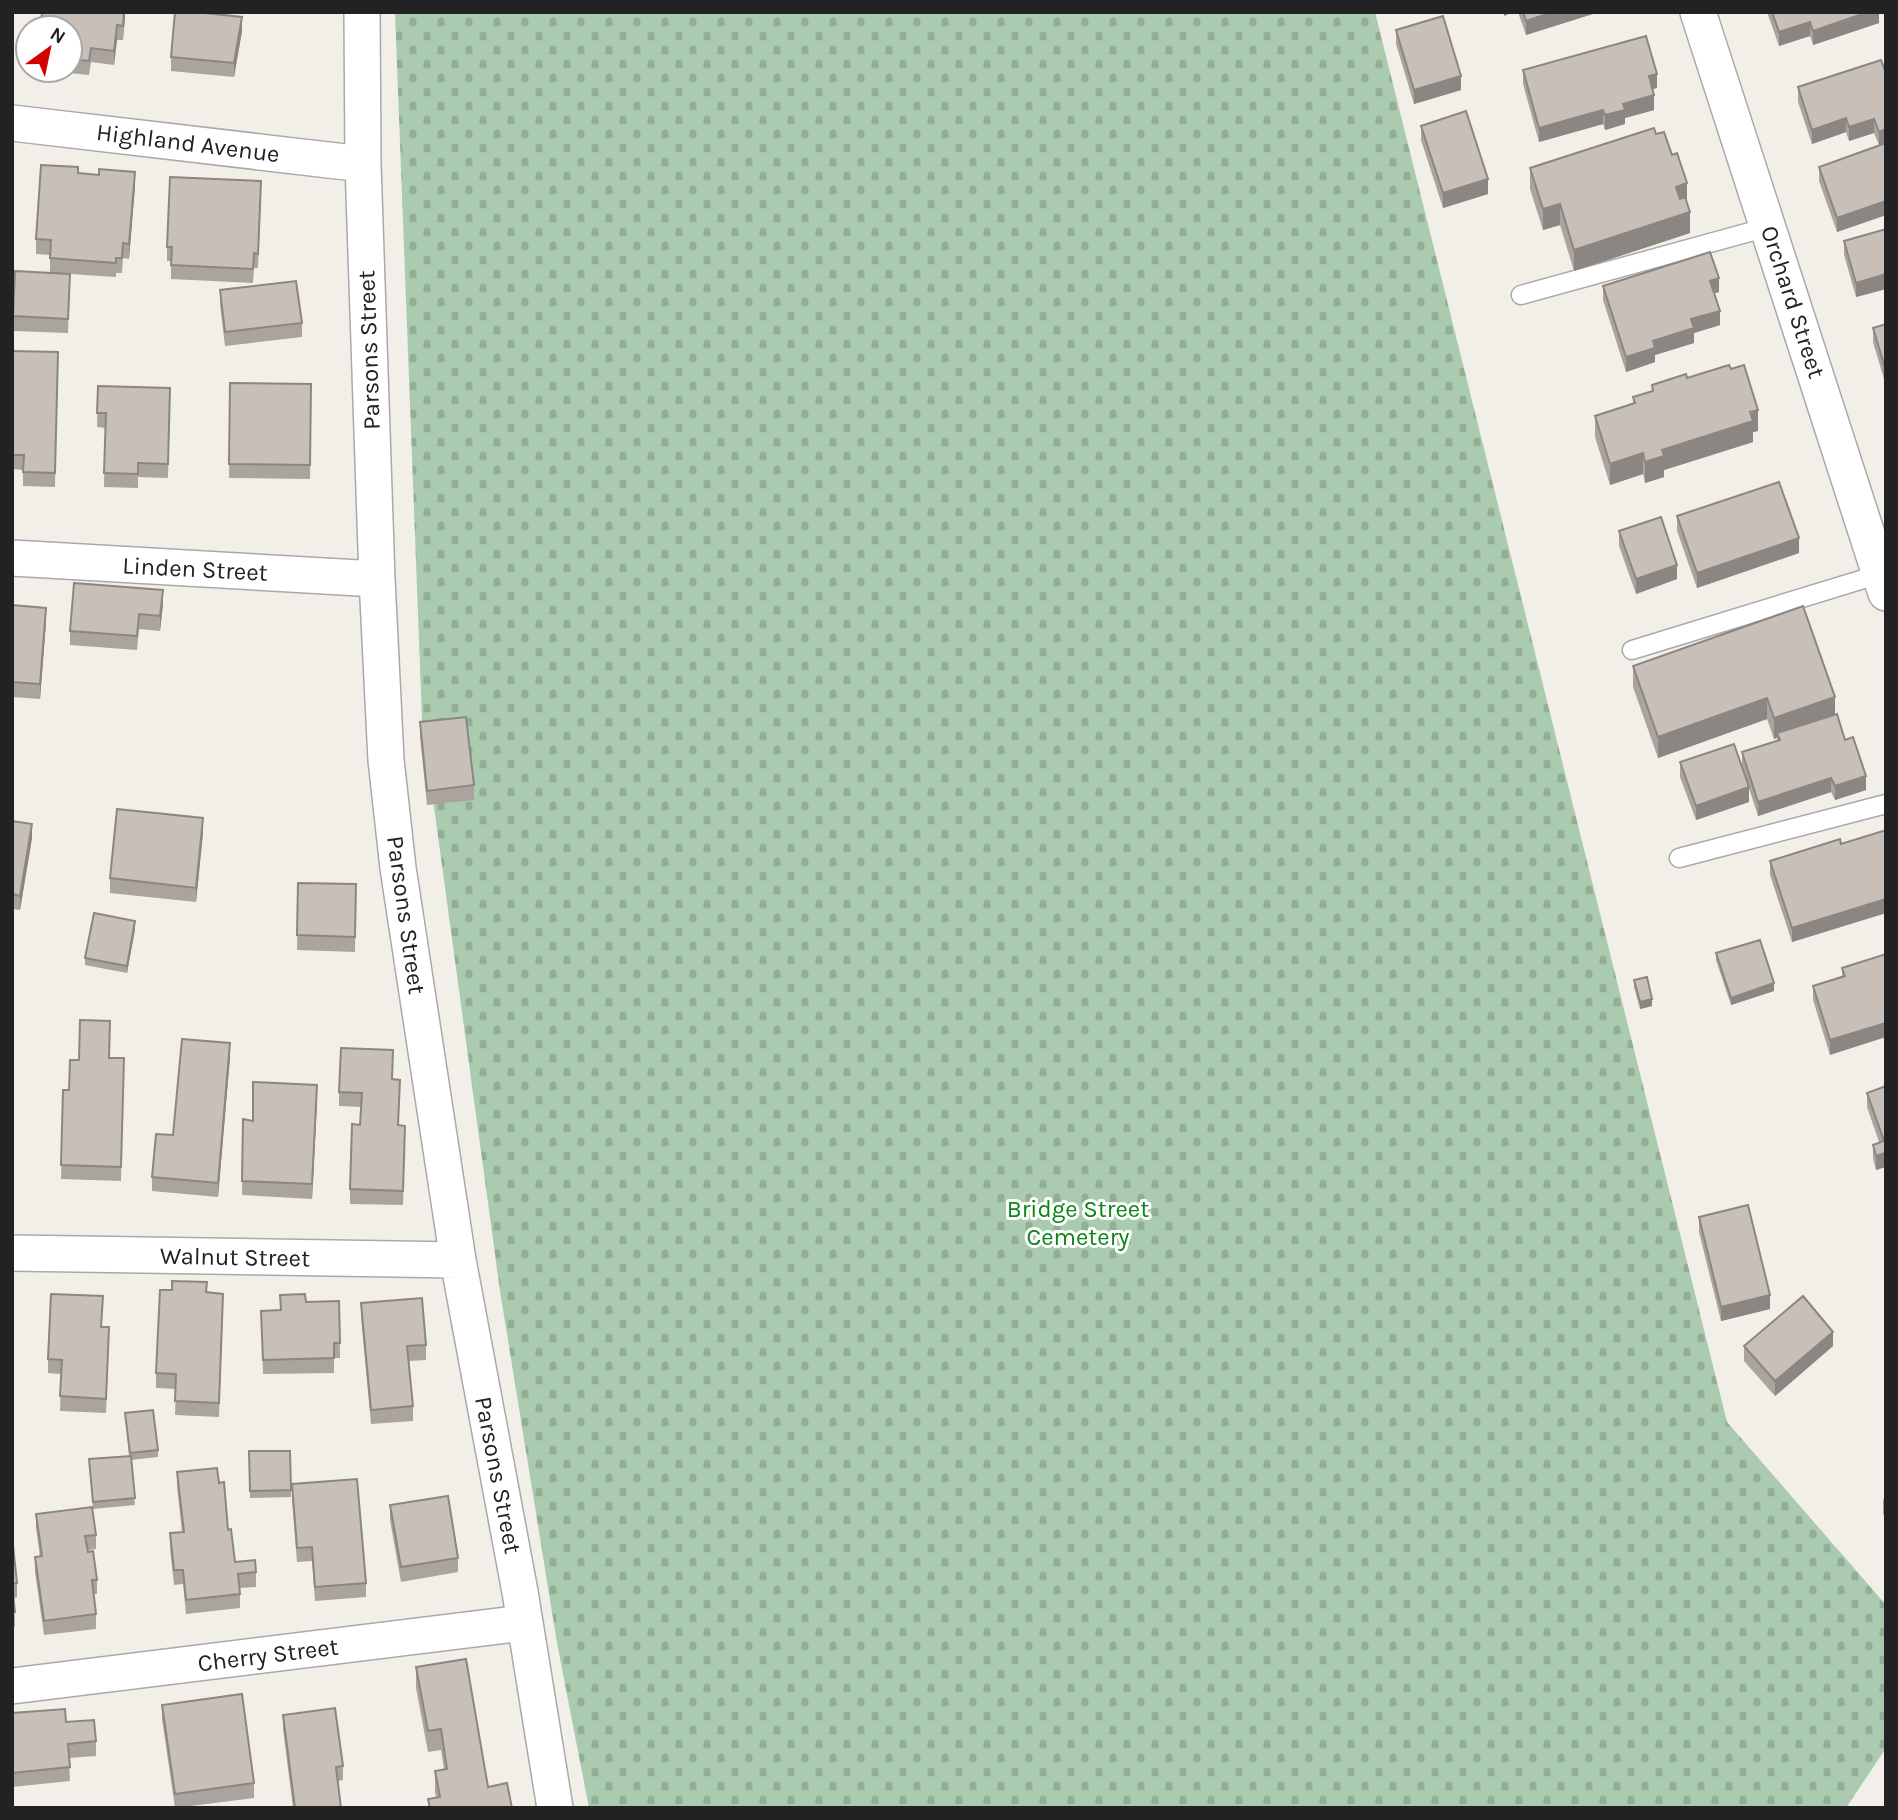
<svg xmlns="http://www.w3.org/2000/svg" width="1898" height="1820" font-family="Karla,sans-serif">
<style>
.cemetery{fill:url(#cemetery-stones)}
.lines{fill:none;stroke-linecap:round;stroke-linejoin:round}
.lane-casing{stroke:#a9a9a9;stroke-width:21}
.street-casing{stroke:#a9a9a9;stroke-width:38}
.lane{stroke:#fff;stroke-width:18}
.street{stroke:#fff;stroke-width:35}
.wall{fill:#aba49e}
.shaded-wall{fill:#8b8681}
.building{fill:#c7bfb8;stroke:#8b8681;stroke-width:2}
.labels{text-anchor:middle;stroke-width:6;stroke-linejoin:round;paint-order:stroke}
.street-label{font-size:24px;fill:#222;stroke:#fff}
.park-label{font-size:24px;fill:#0c8416;stroke:#fff}
</style>
<defs>
<pattern id="cemetery-stones" width="16" height="16" patternUnits="userSpaceOnUse" patternTransform="scale(1.75)"><rect width="16" height="16" fill="#aacbaf"/><path d="M2 7V4a2 2 0 0 1 4 0v3zM10 15v-3a2 2 0 0 1 4 0v3z" fill="#92ae96"/></pattern>
</defs>
<rect width="100%" height="100%" fill="#f2efe9"/>
<path class="cemetery" d="M395 12H1375L1727 1422 1886 1605V1748L1846 1808H589L557 1643 500 1291 422 719Z"/>
<g class="lines">
<g class="lane-casing">
<path id="lane" d="M1521 295 1768 227
M1632 650 1880 574
M1679 858 1886 804"/>
</g>
<g class="street-casing">
<path id="street" d="M362 12 363 164 377 579 386 760 398 868 458 1260 520 1592 555 1808
M1698 12 1886 593
M12 123 363 164
M12 558 377 579
M12 1253 458 1260
M12 1686 524 1623"/>
</g>
<use href="#lane" class="lane"/>
<use href="#street" class="street"/>
</g>
<path class="wall" d="M125 12 123 40H117L114 65 91 62 89 75 70 73V28Z
M1518 12H1599L1526 35Z
M1767 12H1879V23L1813 45 1810 36 1779 46Z
M1396 30 1461 90 1414 104 1396 44Z
M242 31 234 77 171 71V57Z
M1523 70 1657 88 1652 89 1654 110 1625 118V124L1605 130 1603 124 1539 142 1523 84Z
M1886 73V215L1837 232 1819 181V167L1879 145 1874 133 1849 141 1846 132 1812 144 1798 102V87Z
M1421 126 1488 194 1443 208 1421 140Z
M1530 168 1687 203 1690 233 1574 271 1560 225 1543 230 1530 189Z
M78 173 135 186 129 259 123 258 122 273H116V277L70 274 68 333 13 331V316L50 272V255L36 254V239Z
M261 196 258 268H254L253 283 171 279V261H167V247Z
M1886 229V289L1856 297 1844 255V241Z
M1603 286 1719 292 1714 293 1720 325 1694 333V343L1655 355V362L1626 372 1603 300Z
M220 290 302 323V337L225 346 220 304Z
M1886 324V386L1873 342V328Z
M12 351 58 352 55 487 23 486V470L12 469Z
M1687 378 1758 431 1753 432V442L1664 470V477L1645 483 1643 474 1610 485 1595 437V416L1633 404V397L1652 392V385Z
M230 383 311 384 310 479 229 478Z
M98 386 170 388 168 478 138 477V488L104 487 105 428 97 427Z
M1677 516 1799 553 1697 588 1677 531Z
M1619 531 1677 579 1636 594 1619 546Z
M163 604 160 631 139 629 137 650 70 645V631Z
M12 605 46 622 40 699 12 697Z
M1633 666 1835 715 1866 790 1835 800 1831 792 1758 816 1742 767V752L1777 740V738L1774 739 1767 719 1658 758 1633 687Z
M420 722 474 785V800L427 805 420 736Z
M1680 762 1749 802 1696 820 1680 777Z
M12 821 32 838 20 910 12 909Z
M1886 830V913L1792 942 1770 875V861L1841 844Z
M203 833 196 902 110 893V878Z
M298 883 356 884 355 952 297 950Z
M135 929 127 973 85 965V958Z
M1716 953 1774 991 1731 1005 1716 960Z
M1886 954 1830 1055 1813 1000V986L1842 976V968Z
M1634 980 1652 1006 1640 1009 1634 987Z
M230 1057 218 1197 152 1191V1177L173 1135Z
M109 1058H124L121 1181 61 1179 63 1090H69Z
M393 1079 399 1126 405 1141 403 1205 350 1204V1189L360 1125 361 1107 339 1106V1092Z
M1886 1086V1168L1885 1167 1876 1170 1873 1159V1145L1879 1142 1867 1107V1093Z
M317 1100 312 1199 242 1195 243 1119 253 1121Z
M1699 1217 1770 1309 1721 1321 1699 1232Z
M207 1292 223 1308 219 1417 175 1415 176 1389 156 1388V1373Z
M339 1301 340 1358H334V1373L263 1374 261 1311 280 1310 306 1302Z
M361 1303 426 1345V1360L409 1361 413 1406V1421L371 1424 361 1317Z
M102 1327 109 1341 106 1413 60 1411 61 1374 48 1373V1359Z
M1744 1346H1833L1775 1396 1744 1361Z
M125 1413 158 1450V1457L131 1460 135 1505 93 1509 89 1459 129 1456Z
M249 1451H290L291 1497 250 1498Z
M177 1472 219 1483 235 1562 256 1572V1587L240 1588V1608L186 1614 183 1584 174 1585 170 1548V1533L182 1532 177 1486Z
M292 1484 366 1583V1597L315 1601 312 1561 297 1562 292 1499Z
M1886 1496V1517L1883 1514V1500Z
M390 1505 458 1558V1572L401 1582 390 1520Z
M36 1514 96 1535V1549L88 1550 97 1580V1594H93L96 1614V1629L44 1635 35 1572V1557H40L36 1528Z
M12 1545 17 1583V1597L14 1598 15 1627H12Z
M416 1667 488 1787 512 1808H428V1799L436 1797 435 1792V1771L444 1769 441 1750 428 1752 416 1688Z
M162 1705 254 1783V1798L175 1808 162 1719Z
M12 1713 66 1722 96 1741V1756L69 1758 70 1781 12 1787Z
M283 1715 343 1766V1780L338 1781 341 1808H293L283 1729Z"/>
<path class="shaded-wall" d="M124 12H125V18L123 40Z
M1504 12H1514L1504 16Z
M1553 12H1599L1526 35V21Z
M1868 12H1879V23L1813 45V31Z
M242 17V31L234 77V63Z
M1810 22V36L1779 46V32Z
M117 25V40L114 65V51Z
M1657 74V88L1649 90V76Z
M1461 76V90L1414 104V90Z
M1654 95V110L1625 118V124L1605 130V115L1623 104Z
M1603 110V124L1539 142V128Z
M1846 118V132L1812 144V130Z
M1874 119V133L1849 141V127Z
M1886 129V144L1879 146V132Z
M135 172V186L129 259V244Z
M1488 179V194L1443 208V193Z
M1687 183V204L1676 208V187Z
M1886 201V215L1837 232V218Z
M1560 204V225L1543 230V209Z
M1690 212V233L1574 271V250Z
M1886 274V289L1856 297V283Z
M1719 278V292L1710 295V281Z
M1720 311V325L1694 333V343L1655 355V362L1626 372V357L1691 319Z
M1758 410V431L1753 432V442L1664 470V477L1645 483V462L1662 450Z
M1643 453V474L1610 485V464Z
M1799 538V553L1697 588V573Z
M1677 565V579L1636 594V579Z
M163 590V604L160 631V616Z
M46 608V622L40 699V684Z
M1835 697V718L1777 733V738L1774 739V718Z
M1767 698V719L1658 758V737Z
M1866 776V790L1835 800V786Z
M1831 778V792L1758 816V802Z
M1749 787V802L1696 820V806Z
M203 818V833L196 902V888Z
M32 824V838L20 910V896Z
M1886 899V913L1792 942V928Z
M135 921V929L127 973V966Z
M1774 983V991L1731 1005V998Z
M1652 999V1006L1640 1009V1002Z
M1886 1023V1037L1830 1055V1040Z
M230 1043V1057L218 1197V1183Z
M317 1085V1100L312 1199V1184Z
M1885 1153V1167L1876 1170V1156Z
M1770 1295V1309L1721 1321V1307Z
M1833 1332V1346L1775 1396V1381Z"/>
<path class="building" d="M42 12H124L123 26 117 25 114 51 91 48 89 61 70 59 72 37 70 36V28H41Z
M175 12H195L242 17 234 63 171 57Z
M1523 12H1553L1526 21Z
M1772 12H1868L1813 31 1810 22 1779 32Z
M1443 16 1461 76 1414 90 1396 30Z
M1646 36 1657 74 1649 76 1654 95 1623 104 1625 110 1605 115 1603 110 1539 128 1523 70Z
M1881 60 1886 73V129L1879 132 1874 119 1849 127 1846 118 1812 130 1798 87Z
M1466 111 1488 179 1443 193 1421 126Z
M1654 128 1656 134 1664 132 1672 155 1677 153 1687 183 1676 187 1680 199 1685 197 1690 212 1574 250 1560 204 1543 209 1530 168Z
M1886 143V201L1837 218 1819 167Z
M41 165 78 167V173L99 175V169L135 172 129 244 123 243 122 258H116V263L50 258 51 240 36 239Z
M170 177 261 181 258 254 254 253 253 269 171 265 172 247H167Z
M1886 229V274L1856 283 1844 241Z
M1710 252 1719 278 1710 281 1720 311 1691 319 1694 328 1653 341 1655 348 1626 357 1603 286Z
M15 271 70 274 68 319 13 316Z
M296 281 302 323 225 332 220 290Z
M1886 324V371L1873 328Z
M12 351 58 352 55 473 23 472 24 455H12Z
M1729 365 1731 369 1744 365 1758 410 1750 412 1753 421 1662 450 1664 456 1645 462 1643 453 1610 464 1595 416 1635 403 1633 397 1653 391 1652 385 1686 374 1687 378Z
M230 383 311 384 310 465 229 464Z
M98 386 170 388 168 464 138 463V474L104 473 106 413H97Z
M1779 482 1799 538 1697 573 1677 516Z
M1661 517 1677 565 1636 579 1619 531Z
M74 583 163 590 160 616 139 614 137 636 70 631Z
M12 605 46 608 40 684 12 682Z
M1803 606 1835 697 1774 718 1767 698 1658 737 1633 666Z
M1837 714 1845 740 1853 737 1866 776 1835 786 1831 778 1758 802 1742 752 1780 740 1777 733Z
M466 717 474 785 427 791 420 722Z
M1734 744 1749 787 1696 806 1680 762Z
M117 809 203 818 196 888 110 878Z
M12 821 32 824 20 896 12 894Z
M1886 830V899L1792 928 1770 861 1840 839 1841 844Z
M298 883 356 884 355 937 297 935Z
M94 913 135 921 127 966 85 958Z
M1760 940 1774 983 1731 998 1716 953Z
M1886 954V1023L1830 1040 1813 986 1845 976 1842 968Z
M1647 977 1652 999 1640 1002 1634 980Z
M80 1020 110 1021 109 1058H124L121 1167 61 1165 63 1090H69L70 1060H79Z
M182 1039 230 1043 218 1183 152 1177 156 1134 173 1135Z
M341 1048 393 1050 392 1079 400 1080 398 1125 405 1126 403 1191 350 1189 352 1124 360 1125 362 1093 339 1092Z
M253 1082 317 1085 312 1184 242 1181 243 1119 253 1121Z
M1886 1086V1154L1885 1153 1876 1156 1873 1145 1884 1141 1867 1093Z
M1748 1205 1770 1295 1721 1307 1699 1217Z
M172 1281 207 1282 206 1292 223 1294 219 1403 175 1401 176 1374 156 1373 160 1290H172Z
M51 1294 103 1296 101 1327H109L106 1399 60 1396 62 1360 48 1359Z
M305 1294 306 1302 339 1301 340 1343H334V1358L263 1360 261 1311 281 1310 280 1295Z
M1803 1296 1833 1332 1775 1381 1744 1346Z
M422 1298 426 1345 407 1346 413 1406 371 1410 361 1303Z
M153 1410 158 1450 130 1453 125 1413Z
M249 1451H290L291 1490 250 1491Z
M131 1456 135 1498 93 1502 89 1459Z
M217 1468 219 1483 224 1482 228 1530 231 1529 235 1562 255 1560 256 1572 238 1574 240 1594 186 1600 183 1570H174L170 1533 184 1532 177 1472Z
M357 1479 366 1583 315 1587 312 1547 297 1548 292 1484Z
M448 1496 458 1558 401 1567 390 1505Z
M92 1507 96 1535 85 1536 88 1552 93 1551 97 1580H92L96 1614 44 1621 35 1557 42 1556 36 1514Z
M12 1545H13L17 1583 12 1584Z
M12 1585 15 1612 12 1613Z
M466 1659 488 1787 507 1783 512 1808H430L428 1799 440 1797 435 1771 447 1769 441 1729 428 1731 416 1667Z
M242 1694 254 1783 175 1794 162 1705Z
M335 1708 343 1766 336 1767 341 1808H295L283 1715Z
M65 1709 66 1722 94 1720 96 1741 68 1744 70 1767 12 1773V1713Z"/>
<g class="labels">
<g class="street-label">
<text transform="translate(188 143) rotate(7)" y="8">Highland Avenue</text>
<text transform="translate(1793 302) rotate(72)" y="8">Orchard Street</text>
<text transform="translate(369 350) rotate(-92)" y="8">Parsons Street</text>
<text transform="translate(195 569) rotate(3)" y="8">Linden Street</text>
<text transform="translate(406 915) rotate(82)" y="8">Parsons Street</text>
<text transform="translate(235 1257) rotate(1)" y="8">Walnut Street</text>
<text transform="translate(498 1475) rotate(79)" y="8">Parsons Street</text>
<text transform="translate(268 1655) rotate(-7)" y="8">Cherry Street</text>
</g>
<g class="park-label">
<text x="1078" y="1217">Bridge Street<tspan x="1078" dy="28">Cemetery</tspan></text>
</g>
</g>
<rect width="1898" height="1820" fill="none" stroke="#222222" stroke-width="28"/>
<g transform="translate(49 49) rotate(33)"><circle r="33" fill="#ffffff" stroke="#a7a7a7" stroke-width="2"/>
<path d="M0-5L12 26L0 18L-12 26Z" fill="#d40000"/>
<text y="-10" font-size="19" font-weight="bold" text-anchor="middle" fill="#222222">N</text>
</g>
</svg>
